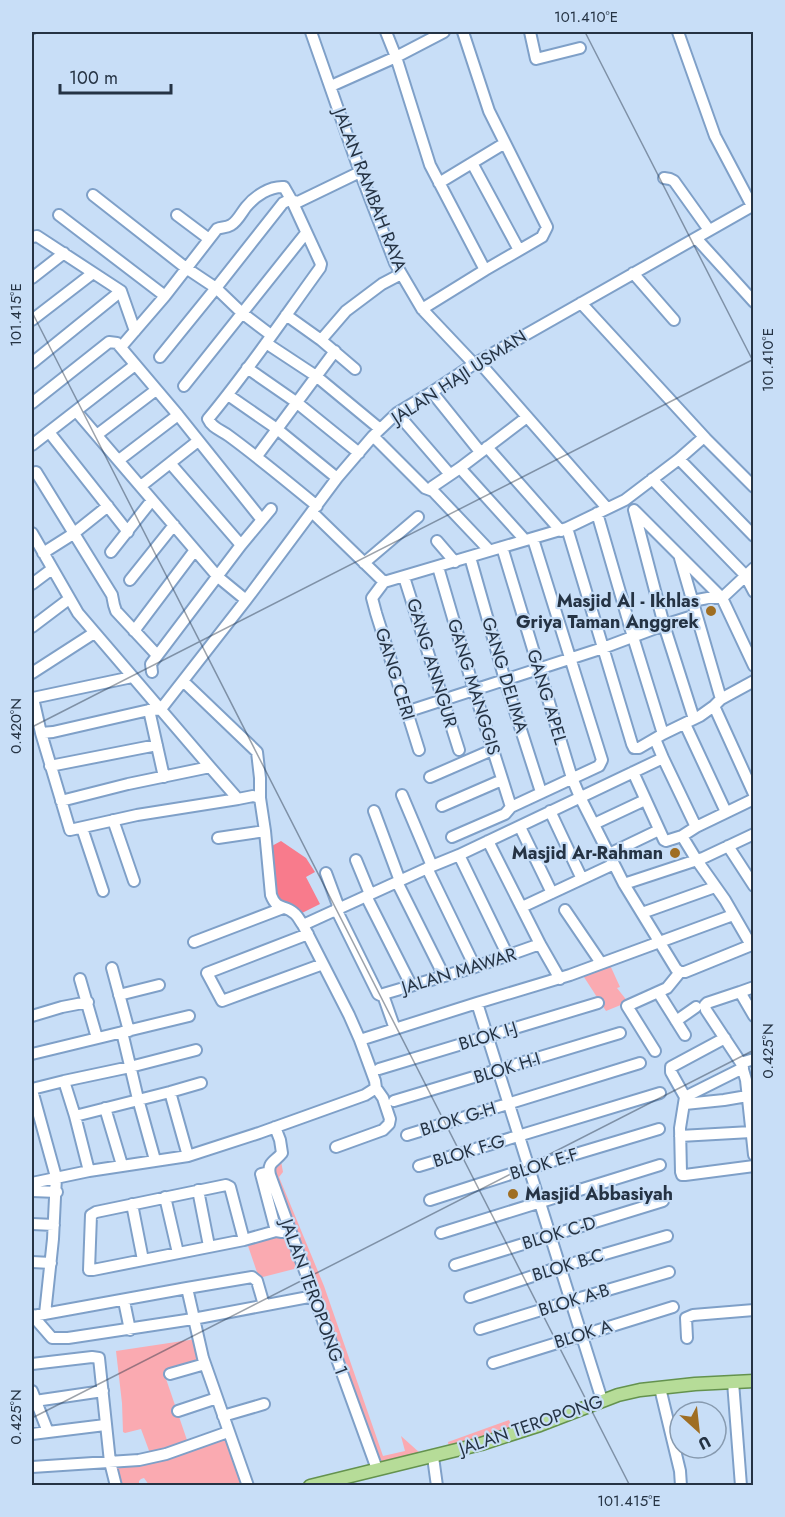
<svg xmlns="http://www.w3.org/2000/svg" width="785" height="1517" font-family="Jost,sans-serif">
<style>
.green{fill:#faaab1}
.forest{fill:#f87b8c}
.lines{fill:none;stroke-linecap:round;stroke-linejoin:round}
.minor-casing{stroke:#7fa0c8;stroke-width:14}
.major-casing{stroke:#64924e;stroke-width:15}
.minor{stroke:#fff;stroke-width:10}
.major{stroke:#b6dc98;stroke-width:12}
.ticks{fill:none;stroke:#253344;stroke-width:1.5;stroke-opacity:0.45}
.poi-dot{fill:#9f6e23;stroke:#c8def7;stroke-width:2}
.labels{text-anchor:middle;stroke-width:4.5;stroke-linejoin:round;paint-order:stroke}
.street-label{font-size:18px;fill:#253344;stroke:#c8def7}
.poi-label{font-size:18px;font-weight:bold;fill:#253344;stroke:#c8def7;text-anchor:end}
.neatline{fill:none;stroke:#253344;stroke-width:2}
.ticks-label{font-size:15px;text-anchor:middle;fill:#253344}
</style>
<rect width="100%" height="100%" fill="#c8def7"/>
<path class="green" d="M610 965 620 987 617 988 628 1002 606 1011 582 974Z
M281 1161 283 1172 279 1177 324 1286 383 1456 405 1451 401 1436 420 1453 377 1464 272 1170Z
M285 1233 298 1264V1268L259 1278 247 1243Z
M196 1339 203 1362 164 1373 188 1443 151 1456 141 1429 125 1433 123 1432 122 1403 116 1351Z
M509 1420 513 1429 449 1447 448 1442Z
M226 1435 243 1485H149L144 1478 141 1479 139 1481V1485H120L113 1463Z"/>
<path class="forest" d="M281 841 306 858 315 872 306 877 320 904 302 913 305 920 277 902 270 847Z"/>
<g class="lines">
<g class="minor-casing">
<path id="minor" d="M311 32 360 172 395 263 422 309 474 364
M386 32 396 57 430 165 485 270 422 309
M463 32 489 111 547 227 542 237 485 270
M530 32 536 59 580 48
M678 32 715 136 752 206
M331 86 396 57 444 32
M472 163 519 250
M664 178 670 179 674 181 709 230
M439 183 505 143
M93 195 186 268 216 288 242 313 271 335
M59 215 165 296
M177 215 209 239
M32 237 37 236 121 291 135 331
M696 238 754 302
M633 273 674 320
M32 278 64 253
M581 303 706 439 754 487
M286 315 321 340 355 369
M32 320 93 273
M321 340 346 311 382 284 401 274
M266 343 316 376 380 429
M121 347 165 296 217 229C221 227 226 228 231 225 237 222 242 212 246 207 255 196 270 186 284 187L292 201 321 264 320 268C283 319 248 371 208 419 212 428 221 430 229 436 259 458 288 482 317 506
M160 357 216 288 283 203 289 200 298 202 360 172
M479 362 607 508
M32 363 121 291
M247 368 296 402 359 453
M184 386 306 233
M432 392 477 448
M228 395 277 429 337 478
M32 403 109 342 117 343 178 415 262 520
M76 411 218 577 246 600
M397 413 447 471
M49 432 128 532
M98 434 156 390
M373 436 425 488 433 491
M32 445 135 365
M487 447 561 531
M257 456 335 351
M679 459 754 536
M119 460 178 415
M170 463 241 545
M460 468 525 540
M36 472 112 595 114 605 116 611 157 655
M652 479 745 575 754 592
M141 486 198 441
M634 510 664 625 694 719
M635 511 722 598 754 666
M312 512 384 582
M597 513 633 637 663 734
M567 528 632 744 634 748H639L663 734 700 716 714 706 721 699 754 681
M32 533 78 613 210 767 238 799 253 796 260 798
M437 541 455 562
M502 547 572 778 580 797 624 884 676 969 680 972H685L754 944
M489 550 433 491 432 487 460 468 527 417
M111 552 152 500
M43 553 73 534 108 506
M470 557 505 680 541 792
M680 558 721 699
M364 563 418 517
M438 567 474 690 511 807
M404 577 459 750
M130 580 174 525
M32 584 52 569
M692 601 708 598H722L754 568
M32 627 69 599
M134 631 195 550
M152 672 151 664 154 660 241 545 271 509
M32 673 94 633
M714 706 754 794
M161 709 246 600 337 478 373 436 397 413 432 392 474 364 754 205
M161 709 149 710 53 732 41 733 70 830 137 815 238 799
M149 710 164 777
M406 712 603 648 664 625 696 615
M685 724 726 812
M41 733 33 698 132 677
M655 739 663 758 696 827
M419 750 376 613 372 598 384 582 567 528 625 500 679 459 704 437
M50 766 157 745
M633 772 664 840 666 841 682 836 696 827 754 799
M430 777 492 750
M402 795 432 866
M61 801 128 784 210 767
M442 806 502 780
M374 811 400 881
M550 811 582 879
M113 820 134 881
M594 824 645 800
M520 827 552 893
M82 828 103 891
M682 836 696 859 725 900 751 945
M452 837 505 814 511 807 599 766 602 760 533 539
M218 838 265 831
M488 841 540 944 560 979
M728 846 754 886
M609 854 659 830
M459 855 508 956
M356 860 370 894
M427 868 475 967
M326 873 339 908
M397 882 444 976
M624 884 703 858 754 834
M366 896 411 985
M522 907 614 864
M336 909 378 994 380 995 475 967 540 944
M565 910 601 963
M642 913 715 887
M303 925 432 866 459 855 663 758
M308 934 207 973 222 1001 323 964
M194 942 283 908
M112 968 129 1031
M80 979 97 1038
M754 987 740 992 754 1016
M658 992 685 1035
M740 992 707 1003 705 1005 706 1010 741 1063
M119 995 159 985
M383 995 395 1029
M477 1003 602 1400
M32 1016 62 1007 88 1002
M676 1021 696 1007
M122 1032 138 1099 155 1160
M360 1040 477 1003 570 975 733 915
M655 1051 627 1006 667 988 680 972
M32 1054 189 1016
M754 1059 741 1063 746 1080 754 1155
M743 1068 685 1097 680 1128 681 1172 682 1175H685L754 1166
M379 1069 598 1003
M64 1081 75 1116 170 1092 201 1083
M32 1089 64 1081 130 1067 196 1050
M32 1090 56 1177 53 1239 45 1314
M170 1092 188 1156
M685 1097 671 1072V1067L725 1038
M394 1101 620 1033
M685 1104 724 1100 753 1095
M105 1108 122 1165
M75 1116 89 1171
M275 1127 280 1140 282 1153C275 1162 267 1162 270 1175L377 1469
M407 1135 640 1063
M680 1136 751 1132
M336 1147 383 1130 389 1124 390 1119 383 1098 376 1088
M419 1166 660 1093
M269 1172 261 1174 276 1231
M32 1183 89 1171 188 1156 259 1133 365 1095 376 1088 375 1081 360 1040 349 1015 303 925C300 921 298 916 294 913 284 904 277 911 271 895L265 831 260 798V778L257 752 183 681
M198 1190 209 1246
M32 1191 57 1192
M165 1197 178 1253
M430 1200 529 1168 659 1129
M132 1204 143 1260
M32 1224 54 1225
M441 1233 660 1165
M244 1240 230 1187 226 1185 96 1212 91 1215 89 1270H93L244 1240 276 1231 282 1232 289 1231
M32 1262 51 1263
M455 1265 663 1201
M187 1288 252 1277 257 1281 264 1305
M470 1297 560 1267 667 1236
M124 1301 130 1330
M32 1315 52 1338H68L193 1319 314 1296
M33 1316 187 1288 203 1358 248 1486
M480 1329 570 1301 669 1272
M687 1338 686 1318 693 1315 754 1310
M493 1363 673 1307
M32 1364 92 1357 99 1358 110 1462 116 1486
M170 1374 205 1364
M733 1382 741 1486
M660 1388 680 1471 681 1486
M32 1391 48 1432
M35 1401 103 1391
M178 1411 217 1398
M223 1416 264 1404
M32 1434 105 1425
M433 1457 437 1486
M32 1467 139 1460 166 1454 228 1432"/>
</g>
<g class="major-casing">
<path id="major" d="M310 1486 481 1444 540 1425 618 1395 640 1390 695 1384 754 1381"/>
</g>
<use href="#minor" class="minor"/>
<use href="#major" class="major"/>
</g>
<path class="ticks" d="M585 32 754 363M32 35 39 32M32 312 630 1486M32 727 754 359M32 1418 754 1050"/>
<g class="poi-dot">
<circle cx="711" cy="611" r="6"/>
<circle cx="675" cy="853" r="6"/>
<circle cx="513" cy="1194" r="6"/>
</g>
<g class="labels">
<g class="street-label">
<text transform="translate(370 190) rotate(69)" y="6">JALAN RAMBAH RAYA</text>
<text transform="translate(459 377) rotate(-33)" y="6">JALAN HAJI USMAN</text>
<text transform="translate(432 663) rotate(73)" y="6">GANG ANNGUR</text>
<text transform="translate(395 674) rotate(73)" y="6">GANG CERI</text>
<text transform="translate(505 675) rotate(73)" y="6">GANG DELIMA</text>
<text transform="translate(474 687) rotate(73)" y="6">GANG MANGGIS</text>
<text transform="translate(547 697) rotate(73)" y="6">GANG APEL</text>
<text transform="translate(459 971) rotate(-17)" y="6">JALAN MAWAR</text>
<text transform="translate(488 1036) rotate(-17)" y="6">BLOK I-J</text>
<text transform="translate(507 1068) rotate(-17)" y="6">BLOK H-I</text>
<text transform="translate(458 1119) rotate(-17)" y="6">BLOK G-H</text>
<text transform="translate(469 1151) rotate(-17)" y="6">BLOK F-G</text>
<text transform="translate(544 1164) rotate(-17)" y="6">BLOK E-F</text>
<text transform="translate(559 1233) rotate(-17)" y="6">BLOK C-D</text>
<text transform="translate(568 1265) rotate(-17)" y="6">BLOK B-C</text>
<text transform="translate(314 1297) rotate(70)" y="6">JALAN TEROPONG 1</text>
<text transform="translate(574 1300) rotate(-17)" y="6">BLOK A-B</text>
<text transform="translate(583 1334) rotate(-17)" y="6">BLOK A</text>
<text transform="translate(531 1425) rotate(-19)" y="6">JALAN TEROPONG</text>
</g>
<g class="poi-label">
<text x="699" y="607">Masjid Al - Ikhlas<tspan x="699" dy="21">Griya Taman Anggrek</tspan></text>
<text x="663" y="859">Masjid Ar-Rahman</text>
<text x="525" y="1200" text-anchor="start">Masjid Abbasiyah</text>
</g>
</g>
<rect width="785" height="1517" fill="none" stroke="#c8def7" stroke-width="66"/>
<g transform="translate(698 1430) rotate(153)"><circle r="28" fill="#c8def7" stroke="#879aaf" stroke-width="1.5"/>
<path d="M0-4.5L10 22L0 15L-10 22Z" fill="#9f6e23"/>
<text y="-9" font-size="16" font-weight="bold" text-anchor="middle" fill="#253344">U</text>
</g>
<path d="M60 84v9h111v-9" fill="none" stroke="#253344" stroke-width="3"/>
<text x="69" y="84" font-size="18" fill="#253344" stroke="#c8def7" stroke-width="4.5" paint-order="stroke">100 m</text>
<rect x="33" y="33" width="719" height="1451" class="neatline"/>
<g class="ticks-label">
<text x="586" y="22">101.410°E</text>
<text transform="translate(16 315) rotate(-90)" y="5">101.415°E</text>
<text transform="translate(768 360) rotate(-90)" y="5">101.410°E</text>
<text transform="translate(16 726) rotate(-90)" y="5">0.420°N</text>
<text transform="translate(768 1051) rotate(-90)" y="5">0.425°N</text>
<text transform="translate(16 1417) rotate(-90)" y="5">0.425°N</text>
<text x="629" y="1506">101.415°E</text>
</g>
</svg>
